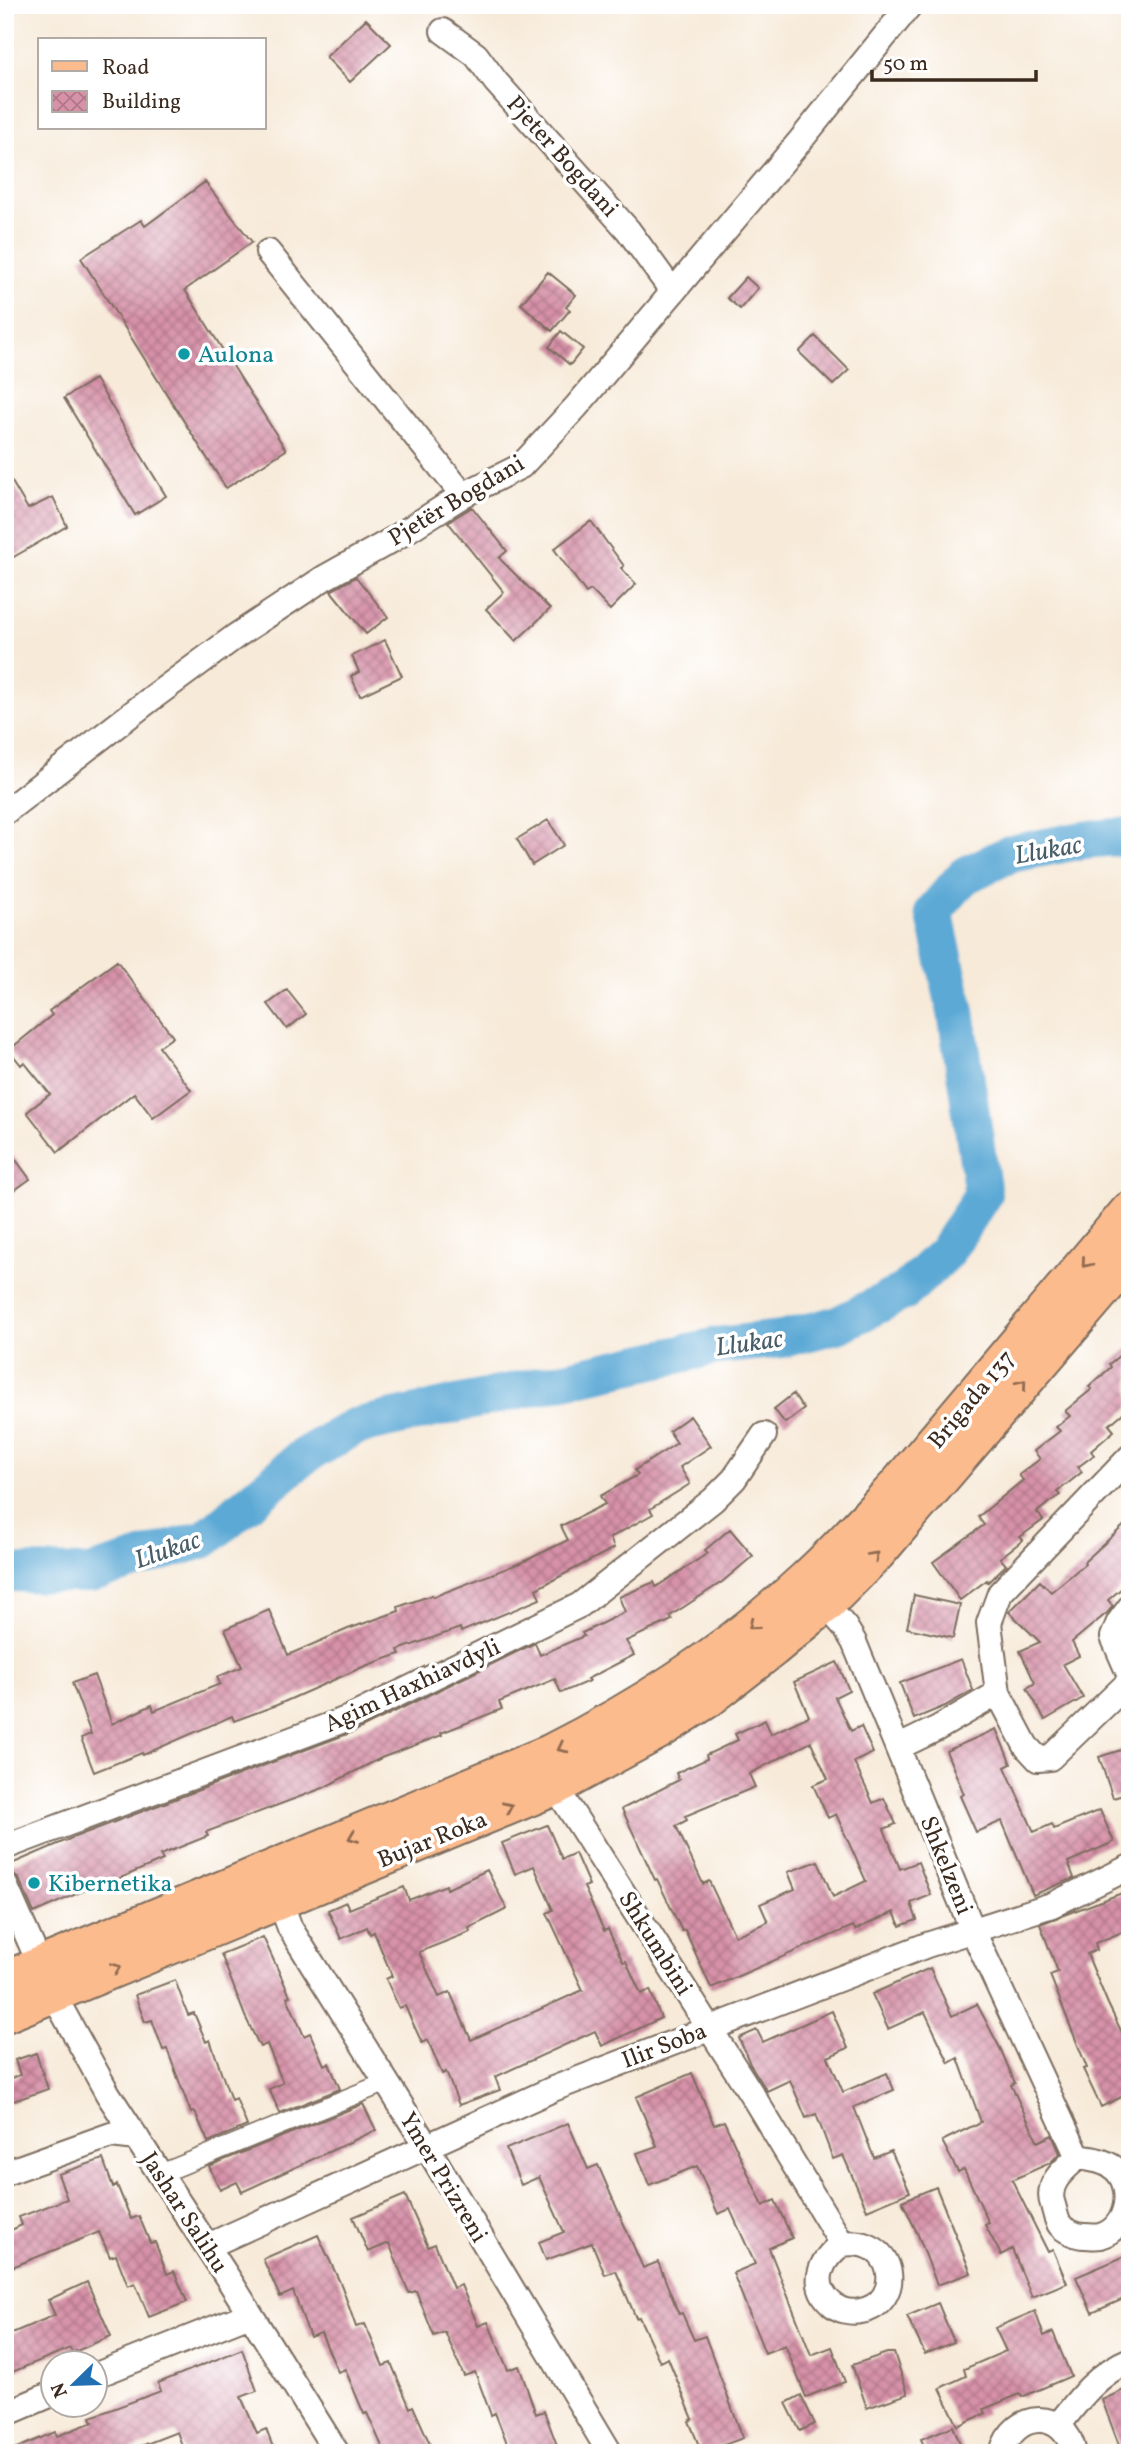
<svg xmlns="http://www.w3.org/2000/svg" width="1135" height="2458" font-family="Vollkorn,serif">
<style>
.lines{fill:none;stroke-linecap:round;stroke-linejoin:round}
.river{stroke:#5ca9d5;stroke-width:38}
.building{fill:url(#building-cross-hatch);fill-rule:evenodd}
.pedestrian-casing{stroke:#7d6d5f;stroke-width:21}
.minor-casing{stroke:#7d6d5f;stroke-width:28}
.primary-casing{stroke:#7d6d5f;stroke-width:42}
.pedestrian{stroke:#fff;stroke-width:18}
.minor{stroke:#fff;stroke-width:24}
.primary{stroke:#fbbb8d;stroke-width:38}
.oneway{stroke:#916b50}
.culture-dot{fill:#0f9aa8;stroke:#fff;stroke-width:2.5}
.labels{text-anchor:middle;stroke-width:7;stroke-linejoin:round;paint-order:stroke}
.street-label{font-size:24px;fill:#3b2a1e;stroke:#fff}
.culture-label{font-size:24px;fill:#0d838f;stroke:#fff;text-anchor:start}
.water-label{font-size:26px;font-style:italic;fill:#485d67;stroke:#fff}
</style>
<defs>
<pattern id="building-cross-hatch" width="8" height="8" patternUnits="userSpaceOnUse" patternTransform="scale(1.75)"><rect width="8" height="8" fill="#d792a9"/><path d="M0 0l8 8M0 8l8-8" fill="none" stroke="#b07789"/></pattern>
</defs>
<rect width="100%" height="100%" fill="#fff"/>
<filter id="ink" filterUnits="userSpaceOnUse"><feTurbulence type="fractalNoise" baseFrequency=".0143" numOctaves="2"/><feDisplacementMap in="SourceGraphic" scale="14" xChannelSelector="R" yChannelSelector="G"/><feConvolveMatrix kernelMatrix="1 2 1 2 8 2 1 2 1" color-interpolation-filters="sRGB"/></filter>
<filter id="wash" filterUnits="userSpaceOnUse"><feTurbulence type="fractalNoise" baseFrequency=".00686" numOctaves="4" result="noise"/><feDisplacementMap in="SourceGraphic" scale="28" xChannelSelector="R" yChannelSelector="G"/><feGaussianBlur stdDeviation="1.57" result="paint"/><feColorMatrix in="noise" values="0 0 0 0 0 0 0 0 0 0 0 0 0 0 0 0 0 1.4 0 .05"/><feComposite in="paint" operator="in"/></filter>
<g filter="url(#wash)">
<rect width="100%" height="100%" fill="#f7ead9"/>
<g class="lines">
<path class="river" d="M5 1573 90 1574 205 1539 304 1456 354 1427 717 1346 782 1339 840 1324 905 1291 946 1252 983 1194 956 1012 934 911 964 876 1010 854 1083 840 1130 836"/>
</g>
<g id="blocks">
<path class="building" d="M366 19 391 44 350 82 326 57Z
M205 182 252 242 185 290 286 450 226 488 81 258 141 220 145 226Z
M548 272 576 295 566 307 570 310 552 331 521 304Z
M746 277 758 288 740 309 727 298Z
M561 331 583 349 570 365 549 347Z
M815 336 849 370 833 385 799 352Z
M95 379 166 496 135 515 64 398Z
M5 470 28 509 53 497 67 526 12 558 5 546Z
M472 507 507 551 499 558 550 609 516 641 486 609 504 592 448 522Z
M591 521 624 566 621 568 636 584 610 610 591 590 586 593 554 549Z
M356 577 388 617 366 634 331 591Z
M385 640 402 676 360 696 351 676 359 672 352 656Z
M548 820 564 845 532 865 517 839Z
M117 961 173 1037 159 1047 191 1090 153 1118 134 1093 58 1152 27 1112 50 1094 24 1062 21 1065 9 1050 52 1015 49 1011Z
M287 990 306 1014 287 1029 268 1004Z
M5 1145 30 1179 5 1197Z
M1130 1347V1407L1109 1425 1114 1431 1091 1451 1094 1455 1078 1467 1082 1472 1057 1492 1060 1495 1037 1512 1043 1520 1020 1537 1023 1540 1000 1558 1006 1565 988 1582 987 1580 960 1600 933 1562 984 1525 978 1517 1023 1480 1019 1475 1040 1459 1034 1451 1060 1431 1056 1427 1070 1416 1065 1411 1092 1389 1089 1387 1111 1367 1109 1364Z
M793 1394 804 1409 785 1423 774 1409Z
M690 1416 711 1446 680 1467 690 1484 650 1509 653 1514 610 1538 614 1548 536 1589 540 1599 461 1632 460 1628 398 1650 400 1654 365 1666 277 1705 234 1721 232 1716 143 1755 142 1753 94 1772 81 1738 91 1734 72 1683 94 1675 112 1724 152 1705 154 1711 220 1684 217 1677 242 1667 225 1629 269 1610 288 1655 348 1629 399 1611 398 1607 432 1595 433 1597 525 1561 568 1540 561 1526 605 1504 600 1496 638 1475 635 1470 677 1443 669 1431Z
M1130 1520V1581L1108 1600 1113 1606 1108 1612 1072 1642 1079 1656 1063 1664 1083 1698 1045 1720 1027 1688 1035 1683 1020 1651 1040 1642 1009 1612 1040 1581 1051 1592 1085 1564 1084 1562Z
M730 1529 753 1556 722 1582 670 1616 672 1620 626 1641 634 1655 587 1679 589 1681 561 1693 555 1679 499 1702 502 1709 441 1733 442 1735 381 1758 323 1788 206 1832 208 1836 160 1855 163 1860 97 1888 96 1885 34 1913 19 1879 12 1872 9 1865 72 1838 355 1731 535 1643 540 1655 584 1636 582 1633 625 1612 619 1597 654 1582 656 1587 708 1553 705 1550Z
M914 1595 960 1605 953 1638 907 1628Z
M961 1659 973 1690 945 1706 914 1719 900 1683Z
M837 1662 849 1690 835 1697 851 1731 861 1726 873 1753 854 1762 873 1803 884 1798 896 1824 884 1829 900 1869 918 1862 931 1895 911 1903 917 1920 900 1926 894 1912 855 1930 853 1926 711 1988 685 1930 682 1931 657 1879 655 1880 622 1809 679 1780 676 1773 707 1759 706 1755 738 1740 735 1734 765 1720 771 1734 809 1716 794 1682ZM811 1742 828 1779 813 1785 828 1818 836 1814 866 1881 833 1897 818 1861 788 1872 795 1889 760 1904 768 1922 735 1936 709 1881 703 1884 676 1826 687 1820 685 1816 755 1787 749 1774Z
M996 1729 1011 1764 1005 1767 1034 1832 1052 1824 1054 1829 1100 1810 1114 1842 1068 1862 1074 1878 1033 1895 1002 1821 976 1832 960 1796 964 1794 946 1751Z
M1130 1747V1793L1113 1798 1099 1757Z
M547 1825 562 1859 575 1853 589 1885 584 1887 604 1931 608 1929 623 1962 626 1961 641 1994 650 1990 661 2018 602 2046 595 2031 495 2077 500 2090 459 2105 446 2072 442 2074 428 2040 422 2043 405 2006 399 2008 386 1979 392 1976 374 1932 370 1934 367 1927 341 1939 328 1910 346 1902 349 1909 404 1887 409 1900 446 1885 447 1889 487 1870 507 1909 469 1928 470 1932 419 1952 439 1997 450 1992 471 2040 583 1990 547 1913 553 1910 534 1866 515 1874 502 1843Z
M1130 1890V1929L1095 1943 1097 1950 1087 1954 1108 2004 1130 2049V2093L1101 2107 1083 2069 1087 2068 1050 1975 1058 1972 1040 1924Z
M263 1937 290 1996 287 1997 304 2036 310 2033 324 2065 329 2063 340 2089 280 2113 269 2089 283 2083 267 2044 260 2047 245 2016 221 1954Z
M930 1968 952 2016 977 2004 1001 2050 1015 2083 1011 2085 1038 2142 1052 2135 1060 2153 1050 2163 1012 2180 1048 2252 1053 2250 1067 2283 1032 2297 1012 2249 1001 2255 985 2225 989 2223 964 2169 958 2172 942 2141 981 2122 958 2058 949 2063 925 2012 888 2029 872 1994Z
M175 1980 188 2015 194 2013 206 2042 210 2040 231 2100 236 2098 247 2126 208 2142 195 2112 191 2113 167 2049 163 2050 152 2020 145 2022 135 1995Z
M832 2011 848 2048 828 2057 843 2092 887 2073 894 2090 854 2107 874 2158 891 2151 910 2192 867 2210 843 2155 833 2159 816 2114 806 2118 790 2080 767 2091 750 2064 739 2038 757 2030 763 2042Z
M36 2053 48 2089 5 2104V2081L20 2075 15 2060Z
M692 2073 714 2125 724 2121 763 2206 775 2200 792 2238 769 2248 811 2355 832 2347 845 2382 806 2397 785 2345 765 2353 733 2273 755 2264 730 2209 718 2214 697 2166 649 2185 637 2153 657 2146 636 2097Z
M363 2104 376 2130 242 2192 237 2182 220 2190 209 2166Z
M568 2123 588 2169 598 2165 643 2268 658 2262 679 2314 682 2313 694 2340 705 2336 743 2438 702 2453 689 2421 693 2419 668 2358 660 2362 639 2317 636 2318 616 2271 605 2275 592 2243 546 2260 539 2242 564 2232 539 2177 521 2185 506 2149Z
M103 2159 113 2187 117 2185 131 2219 139 2216 150 2243 155 2242 167 2274 174 2271 187 2302 149 2317 135 2283 128 2286 116 2255 110 2257 99 2232 5 2270V2233L22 2225 19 2217 67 2199 58 2174Z
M936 2187 971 2273 937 2285 918 2235 902 2201Z
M405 2195 428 2247 435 2244 453 2288 461 2285 478 2326 488 2322 508 2370 519 2366 536 2414 544 2411 560 2453H511L495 2413 491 2415 475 2372 464 2376 445 2332 434 2336 416 2291 409 2293 389 2243 368 2252 353 2217Z
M318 2235 342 2287 356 2327 365 2324 383 2366 391 2363 410 2408 413 2406 434 2453H385L367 2413 364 2414 345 2369 338 2372 321 2333 310 2337 293 2291 280 2297 263 2259Z
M1130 2254V2296L1092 2313 1076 2277Z
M87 2282 111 2336 72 2353 70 2348 5 2375V2336L55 2315 48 2300Z
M938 2303 954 2342 925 2354 907 2316Z
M1035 2311 1044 2336 1053 2332 1071 2376 1022 2397 1020 2394 984 2409 986 2413 958 2426 940 2388 966 2376 964 2369 1006 2351 995 2328Z
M242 2349 257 2391 241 2397 257 2433 266 2429 275 2453H185L177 2432 123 2453H5L55 2432 57 2436 93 2422 91 2417 161 2391 158 2383Z
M887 2353H894L908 2394 867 2408 852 2365Z
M1130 2387V2453H1122L1102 2400Z
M801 2395 815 2424 800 2431 786 2403Z
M953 2426 964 2453H927L921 2439Z"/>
</g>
</g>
<g filter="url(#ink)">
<use href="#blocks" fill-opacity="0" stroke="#7d6d5f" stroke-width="2"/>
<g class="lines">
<g class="pedestrian-casing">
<path id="pedestrian" d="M160 2174 387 2082"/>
</g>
<g class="minor-casing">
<path id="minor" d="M443 31 476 55 496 82 628 230 673 292
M268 252 463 495
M5 812 152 698 236 636 324 578 392 540 463 495 521 466 576 407 800 141 910 5
M817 1595 845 1627 854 1642 973 1931 1078 2157C1091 2159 1103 2160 1114 2168 1135 2185 1129 2228 1100 2236 1095 2237 1089 2236 1084 2236 1077 2236 1065 2231 1060 2225 1056 2220 1055 2211 1053 2205 1045 2184 1064 2169 1078 2157
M1130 1607 1119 1622 1113 1637 1130 1676
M998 1693 1026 1746 1038 1759 1050 1758 1130 1681
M899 1747 938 1728 998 1693 989 1623 1000 1593 1130 1457
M555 1786 754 2098 842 2244C822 2258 809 2283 831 2303 839 2311 851 2313 861 2311 905 2303 897 2235 842 2244
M5 1847 349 1718 580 1605 713 1500 734 1479 764 1435
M5 1885 53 1994 108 2094 231 2283 337 2453
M280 1901 290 1928 427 2147 610 2453
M5 2173 111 2135 137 2138
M208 2246 553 2089 927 1945 1052 1905 1130 1867
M94 2376 250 2314
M5 2414 52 2394
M1058 2426C1078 2400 1098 2373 1130 2360
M1002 2453C1013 2410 1065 2408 1074 2453"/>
</g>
<g class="primary-casing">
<path id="primary" d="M5 1981 550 1754C643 1707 730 1651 806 1580 838 1551 867 1519 896 1488L1130 1211
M5 2013 555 1786 658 1730 708 1698 772 1648 825 1604 876 1553 1130 1257"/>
</g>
<use href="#pedestrian" class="pedestrian"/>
<use href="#minor" class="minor"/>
<use href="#primary" class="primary"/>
</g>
<defs><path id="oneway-chevron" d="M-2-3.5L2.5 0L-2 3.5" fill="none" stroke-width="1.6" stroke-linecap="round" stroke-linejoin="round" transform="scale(1.75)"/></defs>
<g class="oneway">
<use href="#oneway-chevron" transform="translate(1086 1263) rotate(130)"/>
<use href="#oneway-chevron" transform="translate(1022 1384) rotate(-50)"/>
<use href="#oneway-chevron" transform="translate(874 1556) rotate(-46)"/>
<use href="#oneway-chevron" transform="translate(753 1625) rotate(141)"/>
<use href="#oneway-chevron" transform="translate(562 1748) rotate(153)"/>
<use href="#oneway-chevron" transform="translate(508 1807) rotate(-24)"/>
<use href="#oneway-chevron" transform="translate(353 1837) rotate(158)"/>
<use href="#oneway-chevron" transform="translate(116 1968) rotate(-22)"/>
</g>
</g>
<g class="culture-dot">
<circle cx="184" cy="354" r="7"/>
<circle cx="34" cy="1883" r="7"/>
</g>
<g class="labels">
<g class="street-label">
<text transform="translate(563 156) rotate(48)" y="8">Pjeter Bogdani</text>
<text transform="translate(456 500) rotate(-31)" y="8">Pjetër Bogdani</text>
<text transform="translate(971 1399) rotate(-50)" y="8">Brigada 137</text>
<text transform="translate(412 1685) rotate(-25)" y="8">Agim Haxhiavdyli</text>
<text transform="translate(432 1839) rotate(-22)" y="8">Bujar Roka</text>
<text transform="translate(947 1865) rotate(68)" y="8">Shkelzeni</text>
<text transform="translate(656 1943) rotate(58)" y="8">Shkumbini</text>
<text transform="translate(664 2045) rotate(-21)" y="8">Ilir Soba</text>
<text transform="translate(444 2177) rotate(59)" y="8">Ymer Prizreni</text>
<text transform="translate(185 2212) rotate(57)" y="8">Jashar Salihu</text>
</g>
<g class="culture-label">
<text x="198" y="362">Aulona</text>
<text x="48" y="1891">Kibernetika</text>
</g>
<g class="water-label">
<text transform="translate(1048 849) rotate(-10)" y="9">Llukac</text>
<text transform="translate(749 1342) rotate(-8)" y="9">Llukac</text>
<text transform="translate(167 1549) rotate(-19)" y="9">Llukac</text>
</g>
</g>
<rect width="1135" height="2458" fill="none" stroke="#fff" stroke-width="28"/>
<rect x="38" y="38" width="228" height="91" fill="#ffffff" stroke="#b1aaa5" stroke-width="2"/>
<rect x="52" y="61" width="35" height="10" fill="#fbbb8d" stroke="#b1aaa5" stroke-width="2"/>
<text x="102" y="74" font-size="21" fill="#3b2a1e">Road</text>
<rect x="52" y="91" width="35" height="21" fill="url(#building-cross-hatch)" stroke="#b1aaa5" stroke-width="2"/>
<text x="102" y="108" font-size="21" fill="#3b2a1e">Building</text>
<g transform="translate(74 2384) rotate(247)"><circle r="33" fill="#ffffff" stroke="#b1aaa5" stroke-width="2"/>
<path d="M0-5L12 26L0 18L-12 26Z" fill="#1f6fb2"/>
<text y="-10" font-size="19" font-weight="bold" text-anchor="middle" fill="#3b2a1e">N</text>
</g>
<path d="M872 70v10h164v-10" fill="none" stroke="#3b2a1e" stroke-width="3.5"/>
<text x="883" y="70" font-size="21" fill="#3b2a1e" stroke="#ffffff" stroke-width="5" paint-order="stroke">50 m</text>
</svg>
